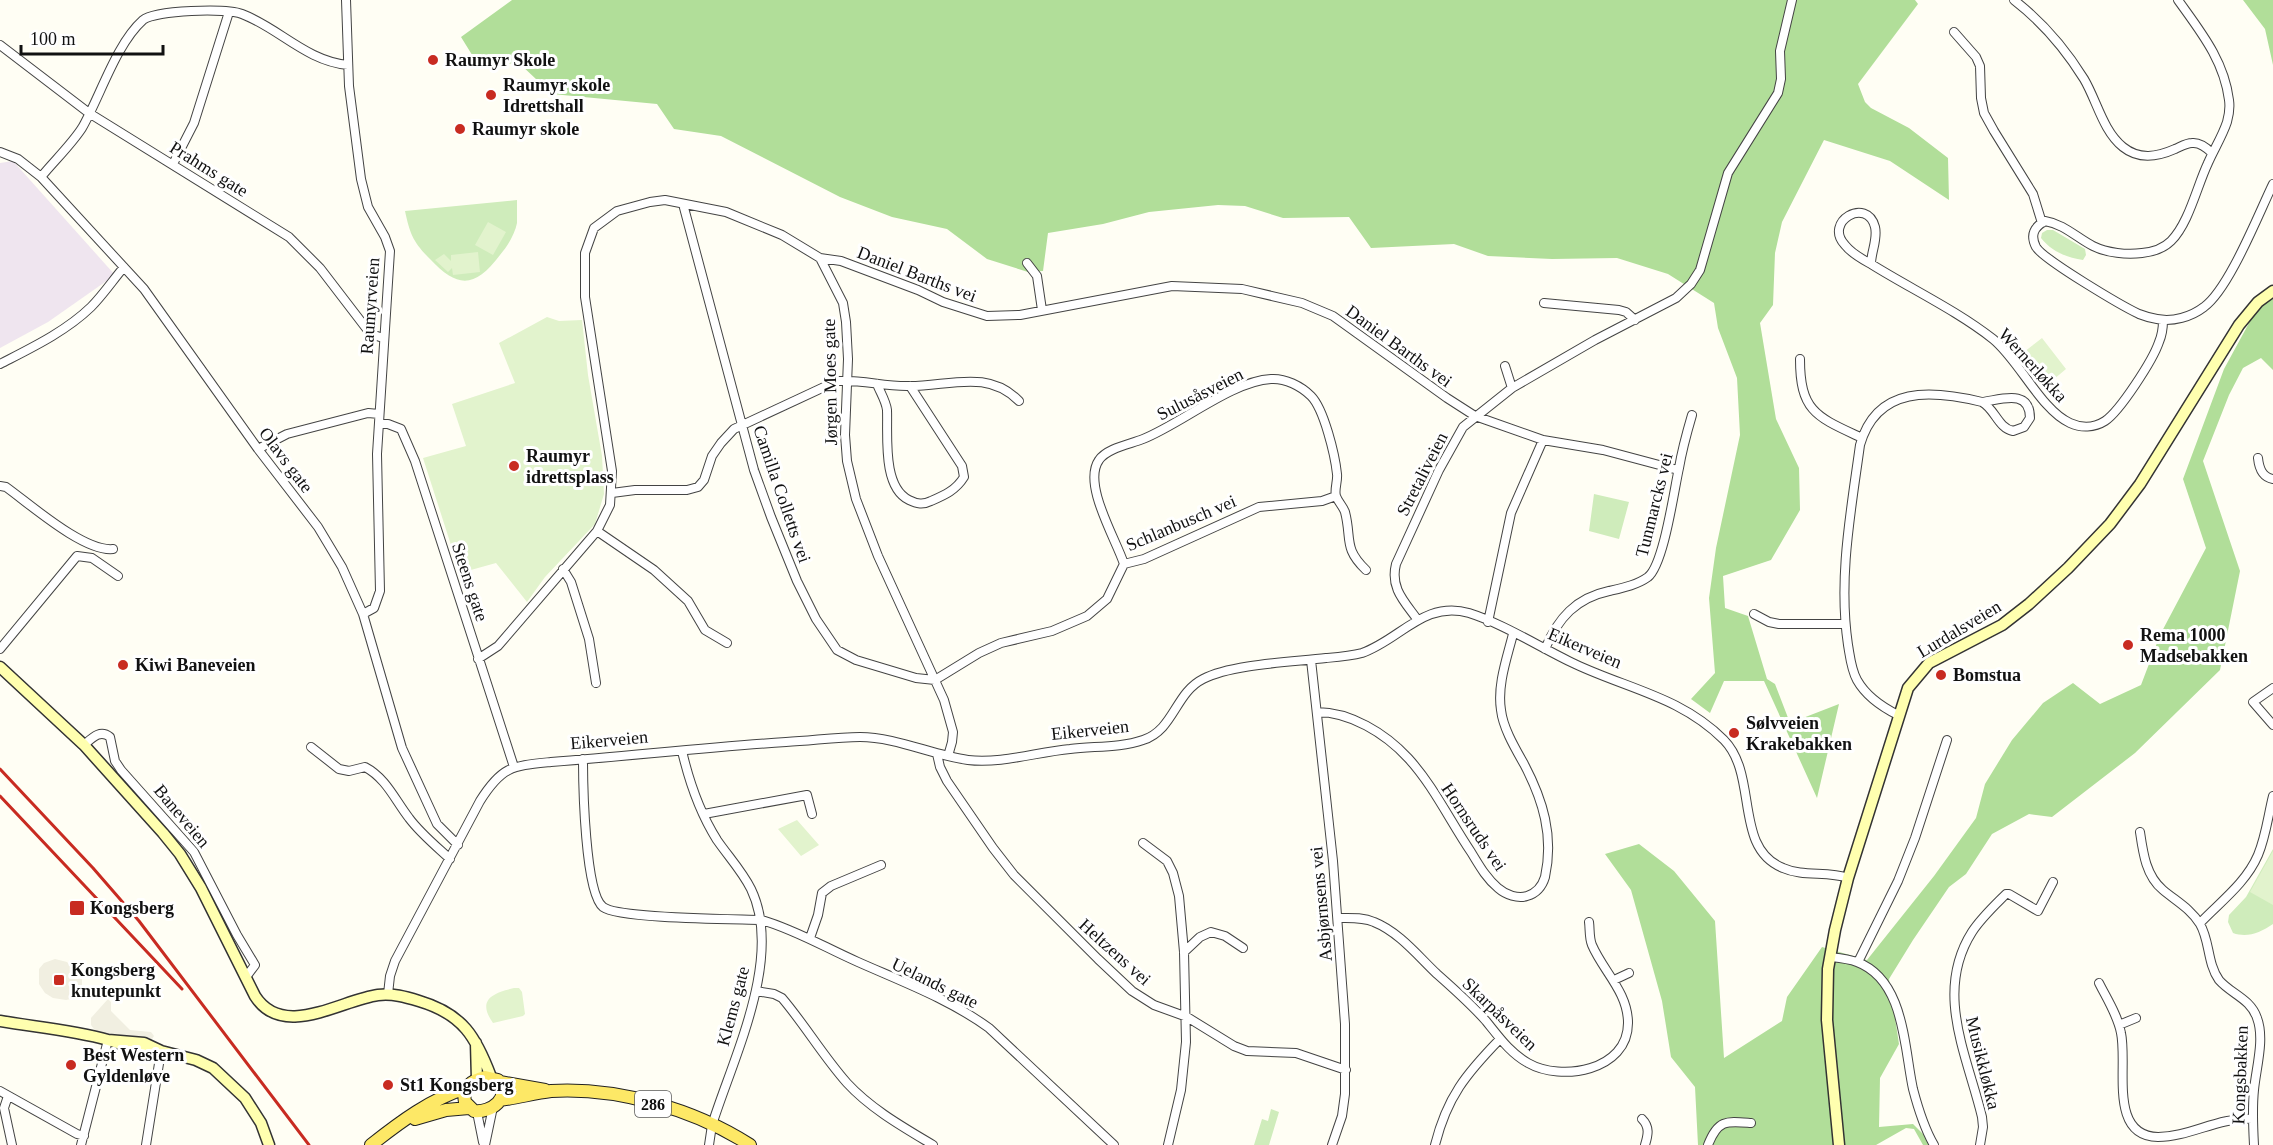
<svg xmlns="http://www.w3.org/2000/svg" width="2273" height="1145" font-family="Georgia,serif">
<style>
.industrial{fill:#efe5ef}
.green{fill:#cfecbb}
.forest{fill:#b1de99}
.pitch{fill:#e2f3cd}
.plaza{fill:#f1efe1}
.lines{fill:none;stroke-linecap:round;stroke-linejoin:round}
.street-casing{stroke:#444;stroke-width:10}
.secondary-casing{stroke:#333;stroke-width:13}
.primary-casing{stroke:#222;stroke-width:14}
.street{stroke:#fff;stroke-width:8}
.secondary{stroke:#ffffaf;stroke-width:10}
.primary{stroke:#fde866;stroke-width:12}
.rail{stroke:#c82b21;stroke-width:3}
.poi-dot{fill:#c82b21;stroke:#fff;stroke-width:2}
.labels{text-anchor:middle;stroke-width:6;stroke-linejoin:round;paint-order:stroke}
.shield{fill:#fff;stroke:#585858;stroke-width:1.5}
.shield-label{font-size:16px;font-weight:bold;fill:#111}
.poi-label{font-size:18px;font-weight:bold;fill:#111;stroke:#fff;text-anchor:start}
.street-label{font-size:18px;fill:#111;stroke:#fff}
</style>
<rect width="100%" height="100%" fill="#fffef4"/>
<path class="industrial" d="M13 161 115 275 48 322 0 348V163Z"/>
<path class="green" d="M517 200C517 207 517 215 517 223 515 234 507 247 500 255 475 288 458 289 430 259 413 242 410 234 405 211Z
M2047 230H2053L2085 249 2086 255 2083 260C2067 258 2051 251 2041 238L2042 233Z
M1594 494 1629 502 1619 539 1589 531Z
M2273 849V924C2260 933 2247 938 2233 933L2228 922 2229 915 2246 897Z
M1271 1109 1279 1112 1269 1145H1254L1262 1119 1268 1121Z"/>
<path class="forest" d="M512 0H1915L1918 4 1858 84 1865 102 1871 108 1909 128 1948 158 1949 200 1890 161 1824 140 1782 222 1775 253 1773 305 1760 323 1776 419 1799 468 1800 510 1771 560 1723 576 1725 608 1748 616 1767 679 1775 684 1790 723 1839 704 1817 798 1764 681H1724L1710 713 1691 699 1715 673 1709 598 1716 548 1740 435 1737 378 1718 328 1714 303 1668 274 1617 258 1552 259 1488 256 1454 244 1371 248 1349 217 1283 218 1245 206 1218 205 1149 212 1103 224 1048 233 1043 271 1028 272 987 259 947 229 892 217 840 197 721 136 674 129 657 104 552 94 521 65 474 58 461 37Z
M2243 0H2273V65L2265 29Z
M2267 290H2273V370L2261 358 2243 368 2229 395 2203 461 2240 571 2220 670 2135 753 2052 817 2029 814 1992 834 1966 874 1949 887 1913 940 1889 979 1899 1044 1880 1078 1879 1127 1913 1124 1934 1145H1923L1914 1129 1906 1128 1876 1145H1698L1695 1087 1671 1057 1662 1001 1631 890 1605 854 1639 844 1674 871 1715 921 1724 1058 1782 1021 1787 997 1822 947 1867 960 1934 876 1976 818 1985 784 2012 740 2043 703 2073 683 2100 704 2141 685 2160 635 2206 548 2183 479 2224 369Z"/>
<path class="pitch" d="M488 222 506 232 493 255 475 245Z
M478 252 480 272 453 275 452 268 448 272 435 260 444 254 451 261V255Z
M547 317 559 321 582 320 588 375 602 456 604 494 595 524 545 577 527 602 496 563 460 573 423 458 466 446 452 404 515 383 499 343Z
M2042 338 2066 369 2047 385 2024 352Z
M797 820 819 845 801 856 778 829Z
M2273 851V905L2250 892Z
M514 988H519L522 992 525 1014 523 1016 493 1023C476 999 494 993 514 988Z"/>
<path class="plaza" d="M55 959 67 962 82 979V991L75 998 66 1000 53 998 45 993 39 984V969L44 963Z
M108 999 111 1002V1011L130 1030 151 1032 154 1036 152 1039 96 1032 91 1025V1018Z"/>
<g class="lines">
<g class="street-casing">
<path id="street" d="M346 0 349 86 361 179 368 207 385 237 390 251 377 454 380 591 374 608 363 614
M2014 0C2041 21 2066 50 2084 79 2097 101 2103 131 2123 147 2139 160 2157 157 2175 149 2180 147 2186 143 2192 143 2200 142 2207 148 2212 153
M2178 0C2200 31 2224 60 2229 100 2230 107 2229 115 2227 122 2222 137 2214 149 2208 163 2197 186 2189 223 2171 241 2164 248 2152 252 2142 253 2127 255 2107 253 2093 246 2077 238 2064 224 2045 221 2034 227 2030 235 2036 247 2044 260 2122 306 2139 314 2144 316 2151 318 2157 319 2173 322 2191 317 2204 307 2229 289 2258 215 2273 184
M1954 32 1976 57 1980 66 1981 98 1984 113 1994 131 2033 194 2042 223
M0 45 89 113 289 237 320 268 366 328 374 335 383 338
M0 152 18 159 41 177 144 289 258 449 318 527 342 567 363 614 402 748 437 824 458 845
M173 164 194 123 229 12
M41 177C54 161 71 145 82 128 100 97 116 44 143 20 155 10 227 8 242 14 279 28 306 61 348 65
M683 204 754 470 771 517 797 581 816 619 837 650 856 660 916 678 935 680 979 653 1001 643 1052 631 1087 616 1107 599 1124 564
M820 258 841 261 918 290 943 302 987 316 1020 315 1172 286 1242 289 1302 303 1333 316 1447 398 1475 416 1543 440 1603 450 1678 470
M1027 263 1037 276 1042 310
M1871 264C1862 259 1852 254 1845 245 1823 222 1867 196 1875 227 1878 239 1871 252 1871 264 1911 289 1956 310 1993 339 2019 360 2041 410 2070 423 2081 428 2094 428 2105 421 2120 411 2153 360 2159 342 2162 335 2163 327 2163 320
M1544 303 1619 310 1626 312 1635 320
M1800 359C1800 412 1817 417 1862 438
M0 364C31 348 65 332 91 307 103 295 113 280 124 267
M1505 366 1512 388
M877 384C880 392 886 401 887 410 888 435 882 487 909 500 917 504 923 505 931 501 945 495 956 490 964 477L962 466 910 386
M379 424H388L401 429 415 461 514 767
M258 449 287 434 368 413 379 414
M2258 458C2259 468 2262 477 2273 479
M0 486 6 487C31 505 84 552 113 549
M612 493 635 490H687L698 487 704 480 712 456 721 443 734 429 837 381C861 379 885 387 910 386 949 386 988 369 1019 401
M597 531 654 570 688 601 705 630 727 643
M1124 564C1116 539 1082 484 1099 460 1107 448 1131 444 1143 439 1181 424 1232 381 1271 379 1285 378 1301 386 1311 396 1324 409 1335 455 1337 474 1338 480 1334 490 1336 496 1338 502 1343 506 1345 512 1352 539 1343 548 1366 570
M1124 564 1144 559 1259 507 1322 501 1336 496
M563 569 571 582 589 639 596 683
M1754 614 1769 622 1779 624H1845
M1417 619C1404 601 1390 588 1396 564L1439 470 1463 427 1512 388 1595 340 1676 298 1691 284 1700 270 1728 173 1778 93 1781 79 1780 51 1792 0
M1488 622 1511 513 1543 440
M0 649 77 556 92 558 118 576
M1545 649C1558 618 1576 598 1609 591 1622 588 1637 585 1648 577 1664 564 1674 490 1679 468 1682 450 1687 432 1692 415
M478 659 498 646 597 531 610 505 612 471 585 297V253L594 228 617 211 650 202 665 200 726 212 782 235 820 258 843 303 846 322 848 359 845 435 847 461 856 499 878 556 944 700 953 732 952 742 948 756
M1311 660 1333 861 1345 1024V1094L1342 1116 1332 1145
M2273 688 2253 702 2273 725
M1317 712C1350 712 1385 733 1408 758 1433 785 1450 821 1471 852 1479 865 1486 878 1498 888 1506 895 1518 899 1527 896 1537 893 1542 887 1545 877 1554 836 1543 800 1524 764 1515 748 1503 728 1501 710 1497 685 1507 658 1513 634
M1898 715C1882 707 1866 696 1857 680 1851 669 1850 656 1848 645 1838 578 1851 511 1860 445 1877 385 1932 390 1982 402 1995 409 1998 428 2013 431L2024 427 2030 418C2030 388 2000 400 1982 402
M84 745C92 738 100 729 110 737L115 761 121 770 194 852 237 935 255 965 246 977
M311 747 339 769 349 771 365 767C386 778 395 800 409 818 420 833 436 846 450 859
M682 751C689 781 700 813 717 840 728 856 742 871 751 889 784 957 733 1058 712 1125L709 1145
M937 754 940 767 947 781 993 848 1014 875 1098 959 1132 991 1154 1005 1187 1017 1234 1046 1247 1051 1296 1053 1346 1070
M583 759C583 785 585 893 603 907 619 919 735 919 762 920 796 930 826 948 858 962 903 982 949 999 989 1028L1114 1145
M704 814 807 795 812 814
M2140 832C2143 853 2146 876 2163 890 2176 901 2191 909 2200 924 2210 941 2207 963 2219 980 2231 994 2251 999 2257 1018 2265 1039 2256 1068 2254 1090 2252 1109 2253 1127 2254 1145
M1143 843 1167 861 1173 873 1179 896 1184 952 1186 1042 1181 1090 1168 1145
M1338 918C1350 918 1363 917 1374 922 1399 932 1418 956 1437 974 1454 989 1471 1004 1486 1021 1499 1037 1510 1053 1528 1063 1561 1082 1628 1071 1628 1023 1628 992 1603 971 1592 945 1589 938 1590 929 1589 922
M2200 923C2220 902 2246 883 2258 855 2266 836 2268 816 2273 796
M810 938 818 915 822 893 831 886 881 865
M1184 952 1200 937 1211 932 1225 936 1243 948
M1830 957C1839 958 1849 959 1857 962 1905 980 1904 1048 1913 1089 1918 1108 1924 1128 1934 1145
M1858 962 1898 881 1915 838 1947 740
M1614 980 1629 973
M2099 983C2107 999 2118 1016 2121 1033 2128 1066 2108 1136 2158 1137 2190 1137 2218 1117 2252 1119
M756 991 774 994 782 998C805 1025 823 1056 847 1083 871 1109 903 1127 933 1145
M388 994 390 976 395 961 480 801C502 766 512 766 551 762 630 756 708 747 786 742 811 741 835 737 860 737 896 737 932 755 968 760 1001 764 1037 752 1070 749 1093 746 1120 748 1143 740 1174 730 1175 693 1203 679 1232 664 1293 662 1326 658 1338 657 1351 656 1362 653 1400 640 1424 600 1469 613 1504 624 1541 648 1575 664 1628 689 1681 697 1724 740 1759 776 1733 848 1783 868 1803 877 1827 871 1848 878
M2119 1025 2136 1018
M0 1091 77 1134 84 1136
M8 1096 4 1108 12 1145
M477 1112 483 1142
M1642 1119C1650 1127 1648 1135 1645 1145
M81 1145 108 1040
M146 1145 161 1051
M485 1145 493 1107
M1435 1145C1447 1097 1466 1074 1500 1039
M1708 1145C1718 1119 1727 1121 1751 1123
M1980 1145 1983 1127 1982 1117C1967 1055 1934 992 1972 932 1981 918 1994 906 2006 894H2009L2038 911 2053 882"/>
</g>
<g class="secondary-casing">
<path id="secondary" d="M0 667 84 745 163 833 180 854 201 888 255 996C283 1040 341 1000 378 995 392 993 406 997 419 1001 463 1014 476 1037 491 1077
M0 1021C35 1027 73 1030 108 1040 128 1046 136 1051 158 1051
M108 1040 144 1043 161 1051 196 1060 213 1068 245 1098 261 1123 269 1145
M476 1043 477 1080
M1839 1145 1827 1020 1828 969 1835 930 1848 878 1908 688 1929 663 2002 625 2029 604 2068 568 2110 524 2140 484 2239 325 2258 302 2273 291"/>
</g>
<g class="primary-casing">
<path id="primary" d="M485 1077 498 1080C512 1098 491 1113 474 1111L465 1102C462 1087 472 1080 485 1077Z
M500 1082 545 1090
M500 1100C517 1098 534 1093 551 1091 617 1087 694 1109 750 1145
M415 1119 446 1110 469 1108
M371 1145C400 1122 431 1099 466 1088"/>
</g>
<use href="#street" class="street"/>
<use href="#secondary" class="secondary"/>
<use href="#primary" class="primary"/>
<path class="rail" d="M0 769 93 868 139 921 309 1145
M0 796 182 989"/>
</g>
<g class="poi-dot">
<circle cx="433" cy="60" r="6"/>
<circle cx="491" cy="95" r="6"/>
<circle cx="460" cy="129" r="6"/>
<circle cx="514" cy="466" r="6"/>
<circle cx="2128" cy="645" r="6"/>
<circle cx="123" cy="665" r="6"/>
<circle cx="1941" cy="675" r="6"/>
<circle cx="1734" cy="733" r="6"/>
<rect x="69" y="900" width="16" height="16" rx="3"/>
<rect x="53" y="974" width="12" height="12" rx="3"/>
<circle cx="71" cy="1065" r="6"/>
<circle cx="388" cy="1085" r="6"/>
</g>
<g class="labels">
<rect class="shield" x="635" y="1091" width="36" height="26" rx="4.5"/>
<g class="shield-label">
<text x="653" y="1110">286</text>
</g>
<g class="poi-label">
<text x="445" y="66">Raumyr Skole</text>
<text x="503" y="91">Raumyr skole<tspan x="503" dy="21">Idrettshall</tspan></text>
<text x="472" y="135">Raumyr skole</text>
<text x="526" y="462">Raumyr<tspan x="526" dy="21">idrettsplass</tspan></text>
<text x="2140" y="641">Rema 1000<tspan x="2140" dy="21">Madsebakken</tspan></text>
<text x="135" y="671">Kiwi Baneveien</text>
<text x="1953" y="681">Bomstua</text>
<text x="1746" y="729">Sølvveien<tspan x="1746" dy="21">Krakebakken</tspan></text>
<text x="90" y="914">Kongsberg</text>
<text x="71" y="976">Kongsberg<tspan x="71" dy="21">knutepunkt</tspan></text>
<text x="83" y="1061">Best Western<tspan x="83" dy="21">Gyldenløve</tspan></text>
<text x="400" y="1091">St1 Kongsberg</text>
</g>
<g class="street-label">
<text transform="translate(209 169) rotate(32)" y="6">Prahms gate</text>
<text transform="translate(917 274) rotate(21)" y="6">Daniel Barths vei</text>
<text transform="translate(370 306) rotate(-86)" y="6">Raumyrveien</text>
<text transform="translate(1399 346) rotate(36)" y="6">Daniel Barths vei</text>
<text transform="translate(2033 365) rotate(48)" y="6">Wernerløkka</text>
<text transform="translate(830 382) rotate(-91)" y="6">Jørgen Moes gate</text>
<text transform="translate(1200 394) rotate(-27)" y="6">Sulusåsveien</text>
<text transform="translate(286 460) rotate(53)" y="6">Olavs gate</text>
<text transform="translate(1422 474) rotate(-63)" y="6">Stretaliveien</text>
<text transform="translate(782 494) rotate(71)" y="6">Camilla Colletts vei</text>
<text transform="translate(1654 505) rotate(-76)" y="6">Tunmarcks vei</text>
<text transform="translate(1181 523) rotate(-23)" y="6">Schlanbusch vei</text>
<text transform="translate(470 582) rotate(72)" y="6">Steens gate</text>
<text transform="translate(1959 629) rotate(-31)" y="6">Lurdalsveien</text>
<text transform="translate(1585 648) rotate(23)" y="6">Eikerveien</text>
<text transform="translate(1090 730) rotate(-6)" y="6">Eikerveien</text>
<text transform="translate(609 740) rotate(-5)" y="6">Eikerveien</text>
<text transform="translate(182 816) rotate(50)" y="6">Baneveien</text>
<text transform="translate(1474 827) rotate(56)" y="6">Hornsruds vei</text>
<text transform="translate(1321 904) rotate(-95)" y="6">Asbjørnsens vei</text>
<text transform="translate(1115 952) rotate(42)" y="6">Heltzens vei</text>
<text transform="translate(935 983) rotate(26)" y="6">Uelands gate</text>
<text transform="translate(733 1006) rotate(-75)" y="6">Klems gate</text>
<text transform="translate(1500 1014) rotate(44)" y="6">Skarpåsveien</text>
<text transform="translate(1983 1063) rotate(76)" y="6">Musikkløkka</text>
<text transform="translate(2240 1075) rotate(-88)" y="6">Kongsbakken</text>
</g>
</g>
<path d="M21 45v9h142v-9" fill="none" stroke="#111111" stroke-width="3"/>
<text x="30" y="45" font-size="18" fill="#111111" stroke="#ffffff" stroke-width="4.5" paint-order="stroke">100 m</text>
</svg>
